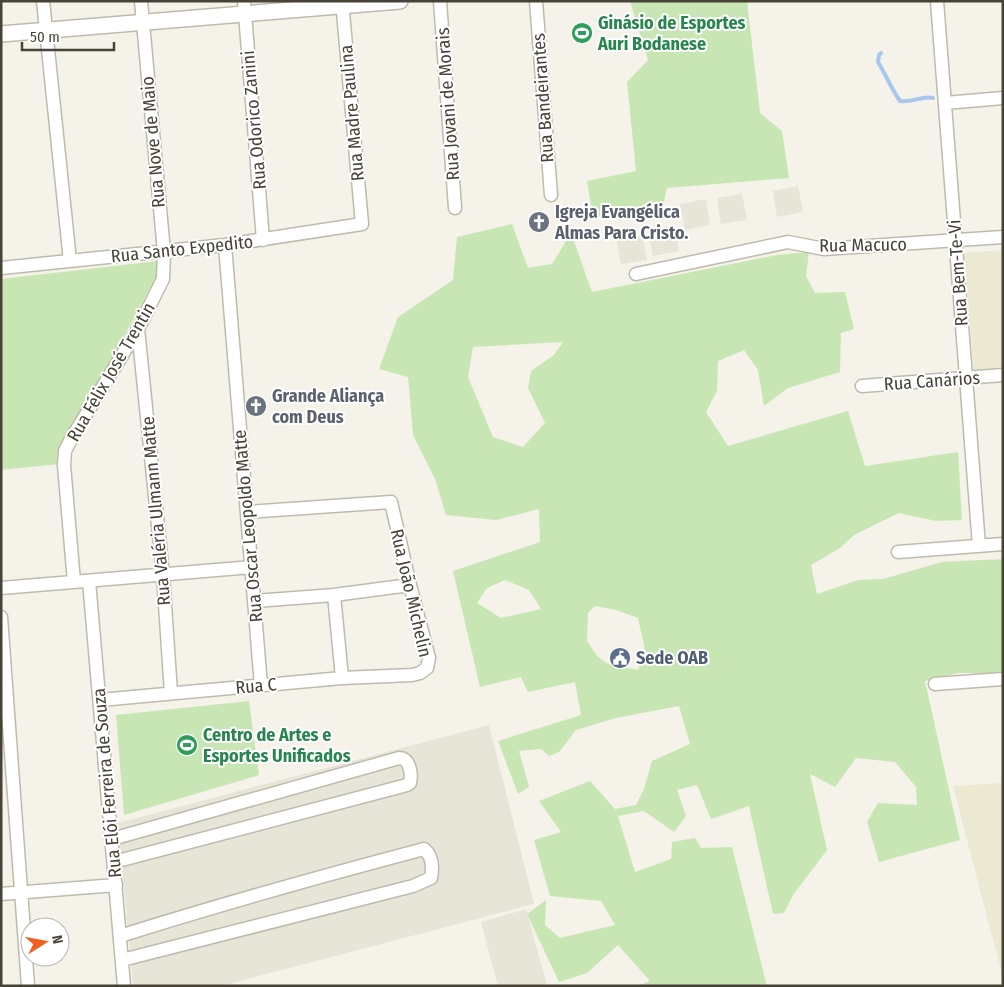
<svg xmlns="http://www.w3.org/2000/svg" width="1004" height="987" font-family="'Fira Sans Condensed',sans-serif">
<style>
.residential{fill:#e7e5d7}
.education{fill:#ece9d3}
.green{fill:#c8e6b3;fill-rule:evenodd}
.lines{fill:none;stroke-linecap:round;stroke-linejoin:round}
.stream{stroke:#a8c7ee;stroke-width:4}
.minor-casing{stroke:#bfbbac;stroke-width:15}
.tertiary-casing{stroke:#bfbbac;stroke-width:18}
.minor{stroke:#fff;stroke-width:12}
.tertiary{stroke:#fff;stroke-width:15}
.labels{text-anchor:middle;stroke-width:4;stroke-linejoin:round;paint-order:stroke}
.leisure-label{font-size:18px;font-weight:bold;fill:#27864d;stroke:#fff;text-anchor:start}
.street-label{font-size:18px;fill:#474337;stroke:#fff}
.worship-label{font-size:18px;font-weight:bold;fill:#5b616d;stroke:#fff;text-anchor:start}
.service-label{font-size:18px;font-weight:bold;fill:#4e5e75;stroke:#fff;text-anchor:start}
</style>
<rect width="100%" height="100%" fill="#f4f2e9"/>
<path class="residential" d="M798 186 803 212 777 217 773 191Z
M742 194 747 220 721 224 717 198Z
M706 199 710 225 685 230 680 204Z
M674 225 679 251 653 256 648 230Z
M642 234 647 260 621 264 616 238Z
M489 725 534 904 221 986H133L118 823Z
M526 909 547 986H498L481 922Z"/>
<path class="education" d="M1003 250V372L974 374 964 253Z
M1003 783V978L953 786Z"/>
<path class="green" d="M630 1H747L760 113 782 131 789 178 667 188 662 209 593 217 587 181 636 171 627 82 648 60Z
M512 224 528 268 552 264 571 233 592 292 777 255 809 252 806 276 815 293 845 292 854 329 841 333 840 372 788 388 764 406 758 370 744 350 718 361 717 391 706 412 728 446 848 411 865 466 958 452 962 520 936 521 899 513 854 535 840 548 811 565 817 594 858 580 883 579 942 562 1003 559V673H958L925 681 960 840 879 862 867 822 878 803 917 805 916 787 895 762 856 758 835 787 810 774 827 850 793 895 784 913 773 914 749 806 711 819 697 785 677 790 686 816 674 832 644 811 618 816 635 872 671 859 672 842 695 838 701 848 732 847 767 986H637L650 981 618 945 587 973 559 982 527 914 546 900 545 925 560 938 615 925 601 901 550 896 534 840 561 832 539 801 590 781 615 809 636 805 644 789 652 761 690 744 679 706 616 718 576 730 559 752 549 756 541 749 519 751 529 787 518 794 498 741 581 715 575 682 528 692 521 677 480 687 453 571 540 542 539 509 496 520 446 515 435 479 413 435 408 377 379 369 398 317 453 280 457 237ZM563 342 554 355 531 371 528 388 545 423 523 447 493 437 468 377 473 347ZM505 580 529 590 541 609 501 618 477 603 487 588ZM595 606 616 610 638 618 645 650 638 670 608 664 597 656 587 641 588 613Z
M158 261 160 270 59 456 60 464 1 470V279Z
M249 701 259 775 124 815 116 715Z"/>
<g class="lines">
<path class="stream" d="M881 53 879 55 878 62C886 75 891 88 900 101 913 103 923 95 933 98"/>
<g class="minor-casing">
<path id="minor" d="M43 1 70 261
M244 1 263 240
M440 1 455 208
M536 1 551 195
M937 1 979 546
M945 103 1003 98
M225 245C236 392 250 539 261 686
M1 268 225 245 362 224 342 1
M636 274 788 242 824 249 1003 237
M138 329 163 575 171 693
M862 386 1003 375
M898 552 1003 544
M89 581 124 986
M74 582 64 465 65 451 71 439 138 329 163 279 164 252 141 1
M1 588 252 567
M334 595 342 678
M255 601 334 595 410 585
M1 617 28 986
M935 684 1003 679
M100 700 342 678 412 675 420 673 427 668 429 658 410 585 391 502 248 512
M112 839 399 758C410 758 412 774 410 783L407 785 114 862
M1 894 116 885
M120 936C221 904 322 876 424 849 433 856 433 867 431 878L413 886 122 960"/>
</g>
<g class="tertiary-casing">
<path id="tertiary" d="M1 34 400 1"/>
</g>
<use href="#minor" class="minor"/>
<use href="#tertiary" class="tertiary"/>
</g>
<defs>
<g id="stadium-disc" transform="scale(1.125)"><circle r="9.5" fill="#2e9e5b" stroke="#fff"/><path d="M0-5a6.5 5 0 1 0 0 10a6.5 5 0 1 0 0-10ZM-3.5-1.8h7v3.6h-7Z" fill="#fff"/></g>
<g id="church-disc" transform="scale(1.125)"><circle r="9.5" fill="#6b7280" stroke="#fff"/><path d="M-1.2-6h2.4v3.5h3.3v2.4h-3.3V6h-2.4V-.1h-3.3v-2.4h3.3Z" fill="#fff"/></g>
<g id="civic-disc" transform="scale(1.125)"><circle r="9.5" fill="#5c6f8a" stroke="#fff"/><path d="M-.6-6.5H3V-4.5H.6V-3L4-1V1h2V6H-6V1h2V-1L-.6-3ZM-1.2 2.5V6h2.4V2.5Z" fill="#fff"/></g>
</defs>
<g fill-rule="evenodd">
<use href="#stadium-disc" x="582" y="33"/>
<use href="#church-disc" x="539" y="222"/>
<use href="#church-disc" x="256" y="406"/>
<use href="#civic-disc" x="620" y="658"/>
<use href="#stadium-disc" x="187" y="745"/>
</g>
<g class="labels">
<g class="leisure-label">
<text x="598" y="29">Ginásio de Esportes<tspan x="598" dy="21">Auri Bodanese</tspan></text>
<text x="203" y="741">Centro de Artes e<tspan x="203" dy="21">Esportes Unificados</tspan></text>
</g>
<g class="street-label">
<text transform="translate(543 98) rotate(-94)" y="6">Rua Bandeirantes</text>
<text transform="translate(448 104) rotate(-94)" y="6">Rua Jovani de Morais</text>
<text transform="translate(352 113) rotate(-95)" y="6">Rua Madre Paulina</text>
<text transform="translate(254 120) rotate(-95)" y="6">Rua Odorico Zanini</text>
<text transform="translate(153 142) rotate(-95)" y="6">Rua Nove de Maio</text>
<text transform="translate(863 245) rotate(-1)" y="6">Rua Macuco</text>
<text transform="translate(182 249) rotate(-6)" y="6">Rua Santo Expedito</text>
<text transform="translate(958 273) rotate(-94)" y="6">Rua Bem-Te-Vi</text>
<text transform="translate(111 372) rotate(-60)" y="6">Rua Félix José Trentin</text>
<text transform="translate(932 381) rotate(-4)" y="6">Rua Canários</text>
<text transform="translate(156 511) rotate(-95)" y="6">Rua Valéria Ulmann Matte</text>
<text transform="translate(248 526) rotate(-95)" y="6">Rua Oscar Leopoldo Matte</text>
<text transform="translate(411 593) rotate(77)" y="6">Rua João Michelin</text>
<text transform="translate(256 686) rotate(-5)" y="6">Rua C</text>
<text transform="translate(107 783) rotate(-95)" y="6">Rua Elói Ferreira de Souza</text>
</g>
<g class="worship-label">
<text x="555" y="218">Igreja Evangélica<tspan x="555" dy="21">Almas Para Cristo.</tspan></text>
<text x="272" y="402">Grande Aliança<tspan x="272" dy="21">com Deus</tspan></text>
</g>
<g class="service-label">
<text x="636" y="664">Sede OAB</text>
</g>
</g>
<rect width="1004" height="987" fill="none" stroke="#474337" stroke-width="5"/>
<g transform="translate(45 942) rotate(79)"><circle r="24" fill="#ffffff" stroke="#b5b4af"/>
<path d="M0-4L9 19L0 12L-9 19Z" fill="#f25f22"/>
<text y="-8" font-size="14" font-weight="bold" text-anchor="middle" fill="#474337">N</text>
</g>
<path d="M22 42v8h92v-8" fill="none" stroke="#474337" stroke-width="2.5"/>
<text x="30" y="42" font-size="15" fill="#474337" stroke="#ffffff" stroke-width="4" paint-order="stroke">50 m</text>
</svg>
